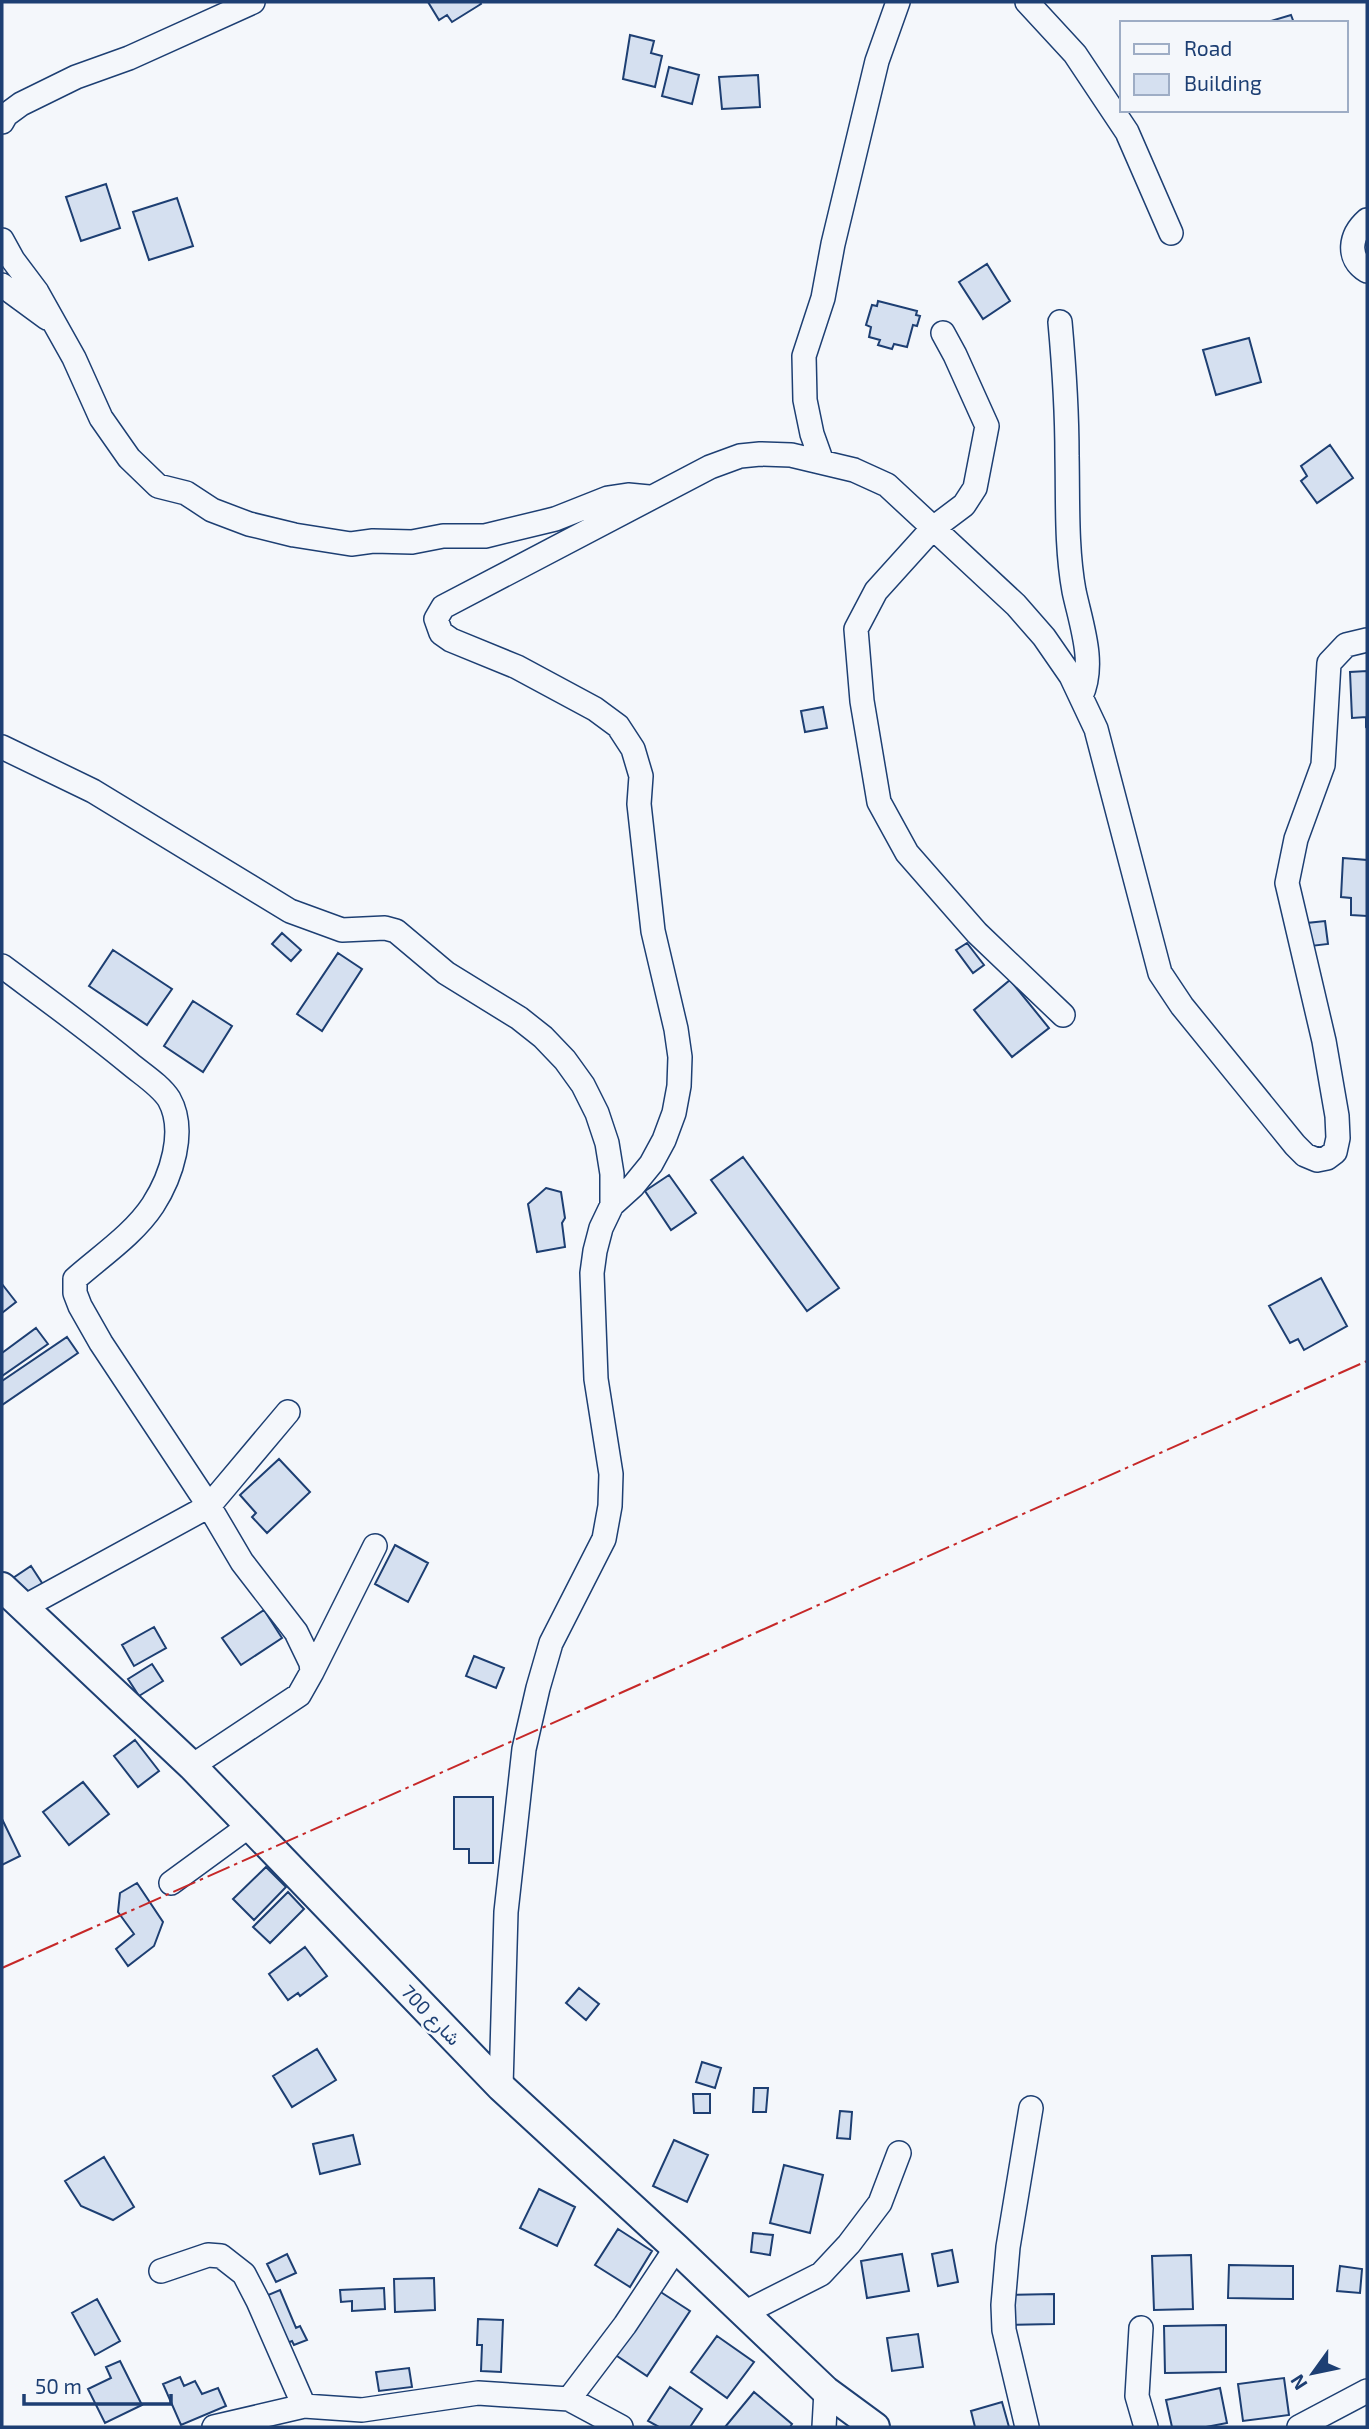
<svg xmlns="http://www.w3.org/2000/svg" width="1369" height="2429" font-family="'Exo 2',Vazirmatn,sans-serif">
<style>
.building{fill:#d5e0f0;stroke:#1d3f73;stroke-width:2}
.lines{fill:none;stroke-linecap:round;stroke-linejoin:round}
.minor-casing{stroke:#1d3f73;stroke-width:26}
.major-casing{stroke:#1d3f73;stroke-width:32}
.minor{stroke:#f4f7fb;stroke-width:23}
.major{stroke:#f4f7fb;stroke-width:28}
.power{stroke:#c62828;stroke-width:2;stroke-dasharray:24 5 3.5 5;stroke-linecap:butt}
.labels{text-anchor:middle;stroke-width:5;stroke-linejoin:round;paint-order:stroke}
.street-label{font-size:19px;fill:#1d3f73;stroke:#f4f7fb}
</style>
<rect width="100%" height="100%" fill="#f4f7fb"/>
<path class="building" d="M428 2H480L481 4 452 22 447 15 439 20Z
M1291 15 1294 23H1264Z
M630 35 654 41 651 53 662 56 655 87 623 79Z
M669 67 699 75 692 104 662 96Z
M758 75 760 107 722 109 719 77Z
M106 184 120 228 81 241 66 197Z
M177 198 193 246 149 260 133 212Z
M987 264 1010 301 983 319 959 282Z
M878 301 917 311 916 315 920 316 917 326 913 325 907 347 894 344 892 349 878 345 880 340 869 337 871 327 866 325 872 305 877 306Z
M1249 338 1261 382 1216 395 1203 350Z
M1330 445 1353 478 1317 503 1301 481 1307 476 1301 466Z
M1367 671V725L1366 726V717L1352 718 1350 672Z
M823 707 827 728 805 732 801 711Z
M1343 858 1367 860V916L1351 915V898L1341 897Z
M1325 921 1328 944 1311 946 1307 923Z
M282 933 301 950 291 961 272 944Z
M967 943 984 965 973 973 956 950Z
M113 950 172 989 147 1025 89 986Z
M338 953 362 969 322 1031 297 1014Z
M1010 980 1049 1028 1012 1057 974 1010Z
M193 1001 232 1026 203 1072 164 1046Z
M743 1157 839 1288 807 1311 711 1180Z
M669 1175 696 1213 671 1230 645 1191Z
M546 1188 561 1192 565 1218 562 1223 565 1247 537 1252 528 1204Z
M1321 1278 1347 1326 1304 1350 1298 1339 1290 1343 1269 1306Z
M2 1284 16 1302 2 1313Z
M36 1328 48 1344 2 1376V1353Z
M67 1337 78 1353 2 1405V1381Z
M279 1459 310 1492 267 1533 252 1517 256 1513 240 1495Z
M395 1545 428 1563 408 1602 375 1584Z
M31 1566 44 1586 26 1597 13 1578Z
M264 1610 282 1638 241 1665 222 1638Z
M154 1627 166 1648 134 1666 122 1645Z
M474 1656 504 1668 496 1688 466 1676Z
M152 1664 163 1681 139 1696 128 1679Z
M135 1740 159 1771 138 1787 114 1756Z
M83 1782 109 1814 69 1845 43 1812Z
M454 1797H493V1863H469V1849H454Z
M2 1819 20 1856 2 1865Z
M266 1867 286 1887 254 1920 233 1899Z
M137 1883 163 1922 154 1946 128 1966 116 1949 134 1934 118 1912 120 1893Z
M288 1892 304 1909 270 1943 253 1927Z
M305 1947 327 1976 300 1996 298 1993 288 2000 269 1974Z
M579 1988 599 2004 586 2020 566 2003Z
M317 2049 336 2080 292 2107 273 2076Z
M702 2062 721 2068 715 2088 696 2082Z
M754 2088H768L766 2112H753Z
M693 2094H710V2113H694Z
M840 2111 852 2112 850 2139 837 2138Z
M353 2135 360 2164 320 2174 313 2144Z
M674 2140 708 2155 687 2202 653 2186Z
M104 2157 134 2207 113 2220 81 2206 65 2181Z
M784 2165 823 2175 810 2233 770 2223Z
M539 2189 575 2207 557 2246 520 2228Z
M618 2229 652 2251 630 2287 595 2265Z
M753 2233 773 2235 770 2255 751 2252Z
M952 2250 958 2282 938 2286 932 2254Z
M287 2254 296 2273 276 2282 267 2264Z
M902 2254 909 2291 867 2298 861 2261Z
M1191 2255 1193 2309 1154 2310 1152 2256Z
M1229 2265 1293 2266V2299L1228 2298Z
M1340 2266 1362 2269 1360 2293 1337 2291Z
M434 2278 435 2310 395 2312 394 2279Z
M384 2288 385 2309 352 2311V2301L341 2302 340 2290Z
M656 2289 690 2311 647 2376 614 2354Z
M280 2290 296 2328 300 2326 307 2340 294 2345 292 2341 282 2345 261 2298Z
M1054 2294V2324L1009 2325V2295Z
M97 2299 120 2341 95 2355 72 2313Z
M478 2319 503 2320 501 2372 481 2371 482 2345H477Z
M1226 2325V2372L1165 2373 1164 2326Z
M918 2334 923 2367 892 2371 887 2338Z
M717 2336 754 2362 727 2398 691 2372Z
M120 2361 142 2405 105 2423 88 2389 111 2378 106 2367Z
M409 2368 412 2387 379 2391 376 2372Z
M180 2377 184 2386 195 2381 202 2394 218 2388 226 2406 181 2425 163 2384Z
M1284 2378 1289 2415 1243 2421 1238 2384Z
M670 2387 702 2409 690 2427H659L648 2421Z
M1220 2388 1227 2423 1206 2427H1172L1166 2400Z
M754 2392 792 2424 790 2427H725Z
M1002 2402 1009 2427H975L971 2411Z"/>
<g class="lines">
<g class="minor-casing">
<path id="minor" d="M1027 2 1075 54 1127 132 1171 233
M2 122 6 115 21 104 76 77 129 58 253 2
M1367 220C1350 235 1346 258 1367 271
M2 240 13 260 37 292 74 358 101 418 129 458 158 486 186 493 212 510 249 524 294 535 351 544 373 541 412 542 443 536H485L555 519 608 498 628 495 649 497
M2 285 47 318
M1060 322C1064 366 1067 411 1067 456 1068 501 1066 547 1074 591 1081 624 1096 664 1081 696
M943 333 955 355 987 426 975 488 964 505 932 529 876 591 856 629 862 701 879 802 907 853 977 933 1063 1015
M822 462 812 434 805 400 804 356 823 298 833 244 877 61 898 2
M2 747 93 791 290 911 342 930 385 928 396 931 446 973 519 1018 543 1037 565 1060 583 1085 597 1113 607 1143 612 1174V1205
M2 966C45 998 88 1029 129 1063 142 1074 160 1085 169 1099 187 1131 171 1177 153 1205 134 1234 101 1256 75 1279V1293L80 1306 101 1343 209 1506 242 1562 296 1632 311 1663 312 1672 299 1695 192 1766
M24 1607 209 1506 288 1412
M312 1672 375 1546
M171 1883 249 1826
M501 2087 506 1912 524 1749 538 1688 551 1643 604 1539 610 1506 611 1474 596 1379 592 1273 595 1251 601 1228 612 1205 633 1186 651 1164 664 1140 674 1113 679 1086 680 1057 676 1029 653 931 639 804 641 776 633 749 618 726 595 709 517 667 451 640 441 633 436 619 443 607 710 467 740 456 760 454 791 455 854 470 887 485 1016 605 1044 637 1071 676 1096 729 1160 973 1182 1006 1295 1145 1305 1155 1317 1160 1327 1158 1335 1152 1338 1138 1337 1116 1324 1041 1287 883 1296 839 1323 765 1329 663 1346 645 1367 640
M161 2271 208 2255 221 2256 244 2274 258 2301 304 2406
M744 2313 821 2274 849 2244 880 2203 899 2153
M1141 2328 1137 2396 1146 2427
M569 2399 625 2325 676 2248
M214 2427 304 2406 362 2410 478 2393 569 2399 621 2427
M824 2427 826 2391
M1027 2427 1004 2330 1003 2305 1008 2247 1031 2108
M1299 2427 1367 2391"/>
</g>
<g class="major-casing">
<path id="major" d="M2 1587 192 1766 501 2087 676 2248 826 2391 875 2427"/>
</g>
<use href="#minor" class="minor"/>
<use href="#major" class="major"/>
<path class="power" d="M2 1968 1367 1361"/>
</g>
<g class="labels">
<g class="street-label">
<text transform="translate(431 2015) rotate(46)" y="7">شارع 700</text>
</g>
</g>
<rect width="1369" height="2429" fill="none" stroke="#1d3f73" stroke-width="7"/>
<rect x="1120" y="21" width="228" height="91" fill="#f4f7fb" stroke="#9eadc5" stroke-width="2"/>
<rect x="1134" y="44" width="35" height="10" fill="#f4f7fb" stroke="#9eadc5" stroke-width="2"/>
<text x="1184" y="56" font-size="21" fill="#1d3f73">Road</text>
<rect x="1134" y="74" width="35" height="21" fill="#d5e0f0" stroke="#9eadc5" stroke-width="2"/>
<text x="1184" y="91" font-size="21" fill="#1d3f73">Building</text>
<g transform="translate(1313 2373) rotate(237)" stroke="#f4f7fb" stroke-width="5" paint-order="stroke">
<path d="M0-5L12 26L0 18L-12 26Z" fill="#1d3f73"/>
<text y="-10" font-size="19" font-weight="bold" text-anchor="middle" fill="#1d3f73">N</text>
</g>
<path d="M24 2394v10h147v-10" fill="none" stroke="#1d3f73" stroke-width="3.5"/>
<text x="35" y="2394" font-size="21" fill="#1d3f73" stroke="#f4f7fb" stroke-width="5" paint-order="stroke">50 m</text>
</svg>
